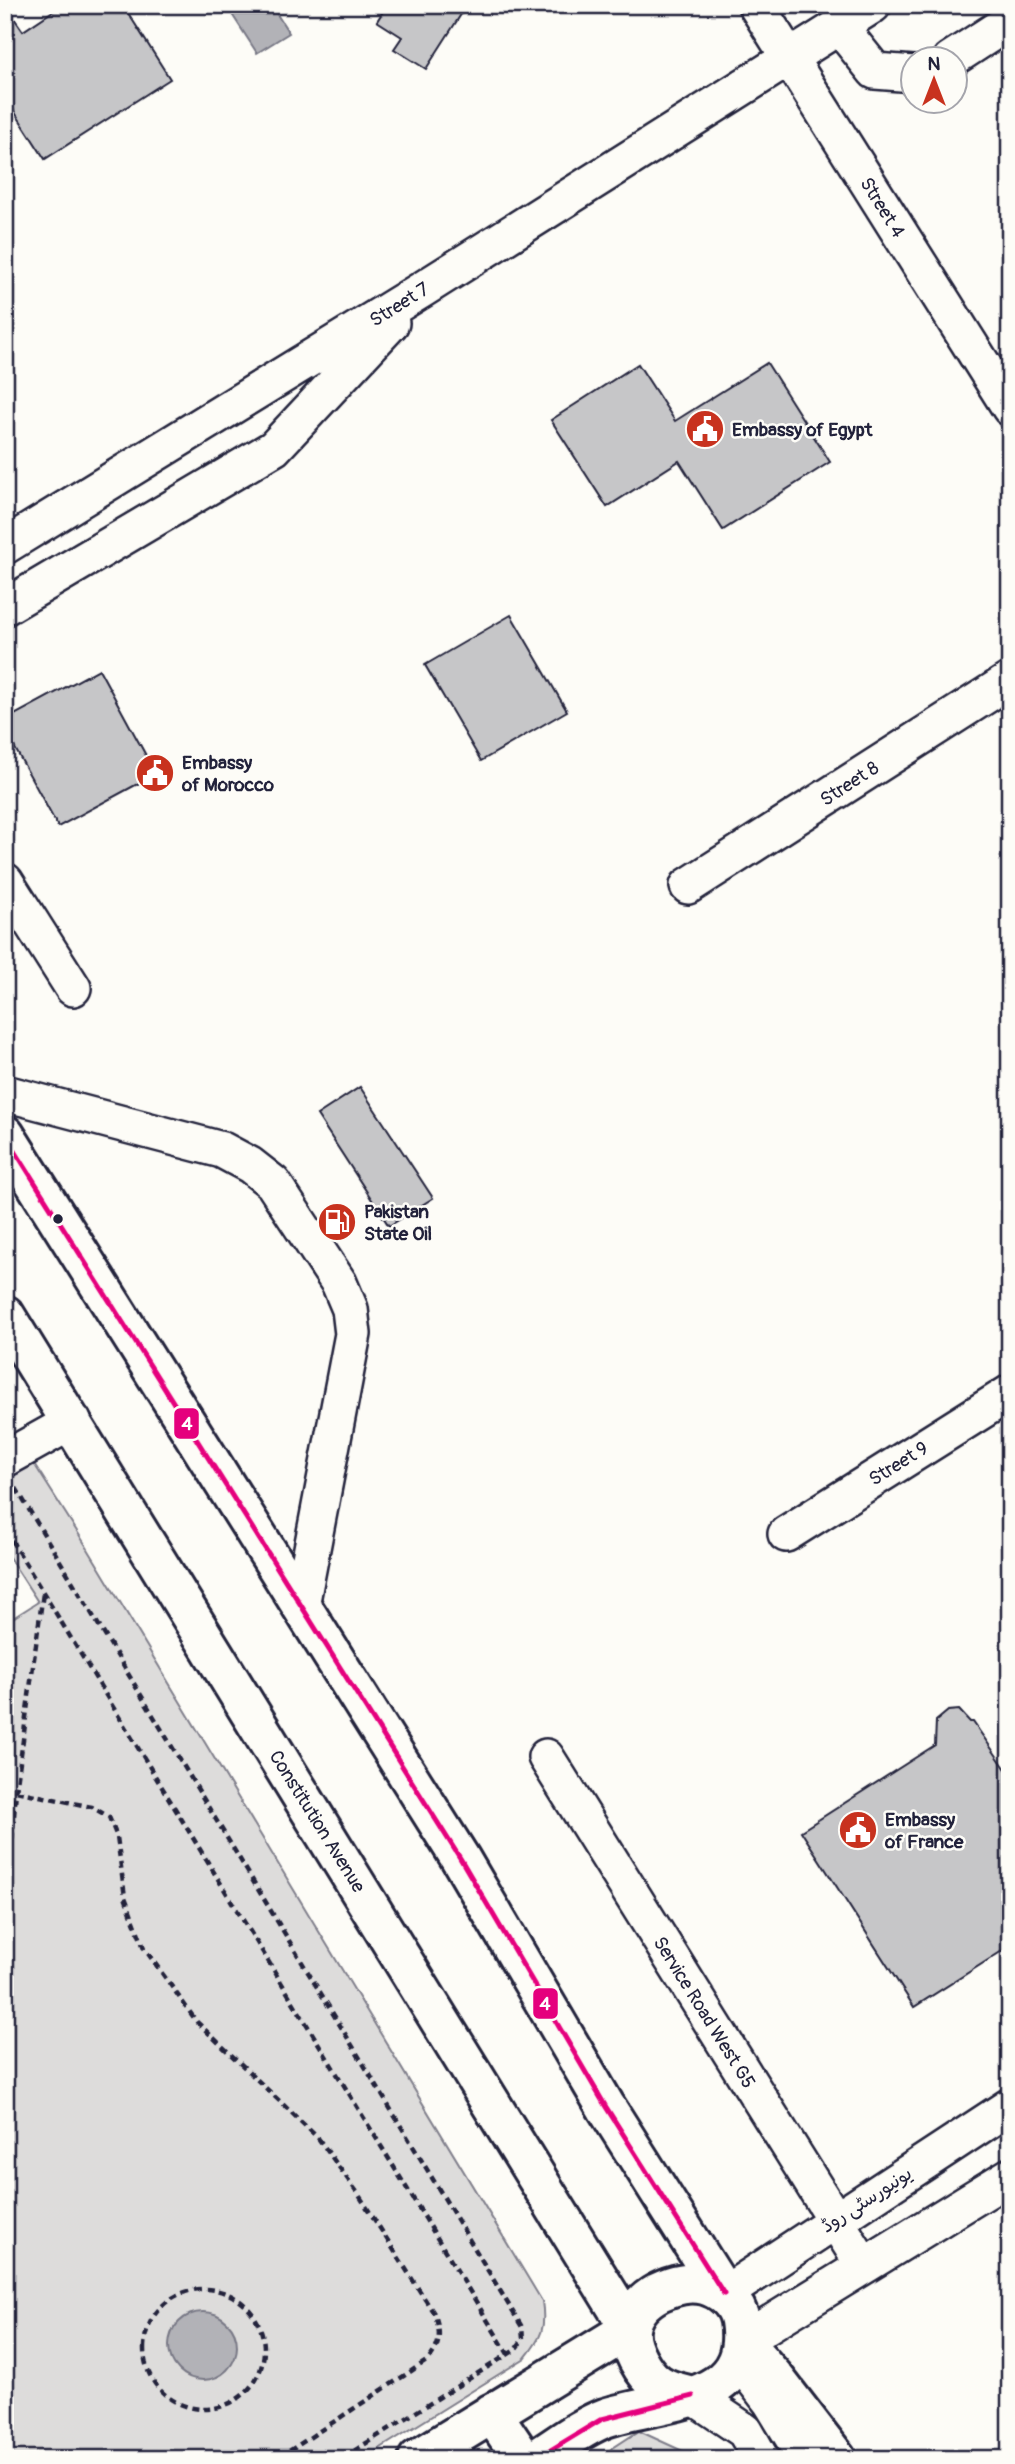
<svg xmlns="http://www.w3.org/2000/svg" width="1015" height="2464" font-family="Pangolin,'Playpen Sans Arabic',sans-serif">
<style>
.green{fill:#dddcdb;stroke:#807f8b;stroke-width:2}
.water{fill:#b2b2b7;stroke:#787885;stroke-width:2}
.building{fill:#c6c6c8;stroke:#22223b;stroke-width:2}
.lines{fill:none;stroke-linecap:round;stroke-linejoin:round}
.minor-casing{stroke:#22223b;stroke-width:40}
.major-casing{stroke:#22223b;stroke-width:44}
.highway-casing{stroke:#22223b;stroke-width:44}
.path{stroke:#22223b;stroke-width:4.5;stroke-dasharray:7 5;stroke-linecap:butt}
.minor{stroke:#fdfcf7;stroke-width:35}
.major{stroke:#fdfcf7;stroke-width:38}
.highway{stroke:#fdfcf7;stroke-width:38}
.bus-1-casing{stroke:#fdfcf7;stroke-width:10}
.bus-1{stroke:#e5007d;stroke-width:5}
.bus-dot{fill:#22223b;stroke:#fdfcf7;stroke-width:2.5}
.labels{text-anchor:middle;stroke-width:5;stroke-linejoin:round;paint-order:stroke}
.street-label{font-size:19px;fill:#22223b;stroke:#fdfcf7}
.poi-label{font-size:19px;font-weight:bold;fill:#22223b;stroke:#fdfcf7;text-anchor:start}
.line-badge{stroke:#fdfcf7;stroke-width:2.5}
.badge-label{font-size:19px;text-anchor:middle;font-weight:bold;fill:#fff}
</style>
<rect width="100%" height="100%" fill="#fdfcf7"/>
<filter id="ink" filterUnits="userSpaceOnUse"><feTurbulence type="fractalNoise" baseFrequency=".0143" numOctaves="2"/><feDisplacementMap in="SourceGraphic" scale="14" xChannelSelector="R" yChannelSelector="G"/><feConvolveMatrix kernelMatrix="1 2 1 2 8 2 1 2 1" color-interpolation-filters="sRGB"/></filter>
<g filter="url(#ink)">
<path class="green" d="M19 1440 85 1544 542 2301C546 2328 542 2337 525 2358L363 2459H5V1623L38 1602 5 1551V1449Z
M639 2431 700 2459H596Z"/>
<path class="water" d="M226 5H271L289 33 257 53Z
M169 2346a34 34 0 1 1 68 0a34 34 0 1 1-68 0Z"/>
<path class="building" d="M5 5 23 31 62 5H123L170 79 45 159 5 97Z
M387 5H467L426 69 394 49 402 37 377 21Z
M767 363 830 462 723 530 679 461 607 507 551 420 638 364 675 421Z
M511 615 567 711 481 761 425 665Z
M99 669 156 774 58 827 5 730V720Z
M360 1087 433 1198 389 1226 317 1115Z
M959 1710 970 1722H973L1010 1775V1946L914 2007 801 1831 935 1745 936 1721 948 1711Z"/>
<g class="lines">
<g class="minor-casing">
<path id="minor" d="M756 5 1010 408
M839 26 875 71 914 74
M950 60 1010 21
M5 546 423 289 873 5
M5 607 274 448 391 323
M5 881 73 988
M688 886 1010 680
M5 1093 222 1150 250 1165 273 1183 339 1283 350 1309 353 1334 301 1606
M5 1459 73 1421
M786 1534 1010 1393
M546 1757 864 2266
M724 2294 1010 2106
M742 2341 1010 2176
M751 2376 771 2402 806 2459
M693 2396 745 2431 761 2459"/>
</g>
<g class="major-casing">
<path id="major" d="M5 1135 460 1858 606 2107 724 2294
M5 1315 630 2329 418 2459
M492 2413 523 2459
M536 2459C557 2446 583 2426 605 2418 661 2399 753 2406 740 2321 737 2303 722 2290 705 2285 677 2278 634 2297 630 2329 628 2346 643 2374 658 2384 668 2391 681 2393 693 2396"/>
</g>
<g class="highway-casing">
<path id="highway" d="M742 2341 773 2376 837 2459"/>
</g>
<path class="path" d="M16 1488 522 2327 523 2339 515 2350 341 2459
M5 1530 508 2354
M16 1791 92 1807 109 1817 117 1837 125 1897 144 1948 197 2022 318 2138 357 2192 435 2315C441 2333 441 2345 428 2360L277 2459
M5 1887 10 1866 16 1791 43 1593
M144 2349a60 60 0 1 1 120 0a60 60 0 1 1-120 0Z"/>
<use href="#minor" class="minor"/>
<use href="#major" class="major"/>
<use href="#highway" class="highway"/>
<g class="bus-1-casing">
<path id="bus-1" d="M5 1135 460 1858 606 2107 724 2294
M536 2459 602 2419 693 2396"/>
</g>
<use href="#bus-1" class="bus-1"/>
</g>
</g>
<defs>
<g id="civic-disc" transform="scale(2.0125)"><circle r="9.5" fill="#c8321e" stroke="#fdfcf7"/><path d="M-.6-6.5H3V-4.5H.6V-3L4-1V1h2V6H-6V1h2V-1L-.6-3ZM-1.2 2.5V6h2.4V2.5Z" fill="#fff"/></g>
<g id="fuel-disc" transform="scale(2.0125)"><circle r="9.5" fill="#c8321e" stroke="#fdfcf7"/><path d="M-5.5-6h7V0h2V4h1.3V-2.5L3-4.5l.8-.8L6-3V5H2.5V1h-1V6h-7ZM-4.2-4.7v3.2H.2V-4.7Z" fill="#fff"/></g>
</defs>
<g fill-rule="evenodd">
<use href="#civic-disc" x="705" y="429"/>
<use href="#civic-disc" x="155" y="773"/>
<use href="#fuel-disc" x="337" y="1222"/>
<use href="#civic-disc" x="858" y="1830"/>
</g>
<circle class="bus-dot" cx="58" cy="1219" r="6"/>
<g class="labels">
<g class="street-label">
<text transform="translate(883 207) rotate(58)" y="7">Street 4</text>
<text transform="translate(399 304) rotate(-32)" y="7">Street 7</text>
<text transform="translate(849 783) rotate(-33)" y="7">Street 8</text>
<text transform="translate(898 1463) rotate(-32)" y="7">Street 9</text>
<text transform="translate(318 1821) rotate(58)" y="7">Constitution Avenue</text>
<text transform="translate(705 2012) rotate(58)" y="7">Service Road West G5</text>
<text transform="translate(866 2199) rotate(-33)" y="7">یونیورسٹی روڈ</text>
</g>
<g class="poi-label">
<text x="732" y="436">Embassy of Egypt</text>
<text x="182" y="769">Embassy<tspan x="182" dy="22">of Morocco</tspan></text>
<text x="364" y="1218">Pakistan<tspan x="364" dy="22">State Oil</tspan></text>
<text x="885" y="1826">Embassy<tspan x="885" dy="22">of France</tspan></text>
</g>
</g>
<g class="line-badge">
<rect x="173" y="1407" width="27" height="33" rx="7" fill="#e5007d"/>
<rect x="532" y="1987" width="27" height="33" rx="7" fill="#e5007d"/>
</g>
<g class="badge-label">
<text x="187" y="1430">4</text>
<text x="545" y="2010">4</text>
</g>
<rect width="1015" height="2464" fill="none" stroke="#fdfcf7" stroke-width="28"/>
<rect x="14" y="14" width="987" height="2436" fill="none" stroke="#22223b" stroke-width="2.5" filter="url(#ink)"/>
<g transform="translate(934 80)"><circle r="33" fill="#fdfcf7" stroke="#a5a5ac" stroke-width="2"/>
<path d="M0-5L12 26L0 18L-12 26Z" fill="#c8321e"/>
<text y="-10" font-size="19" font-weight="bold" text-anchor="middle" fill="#22223b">N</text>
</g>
</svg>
